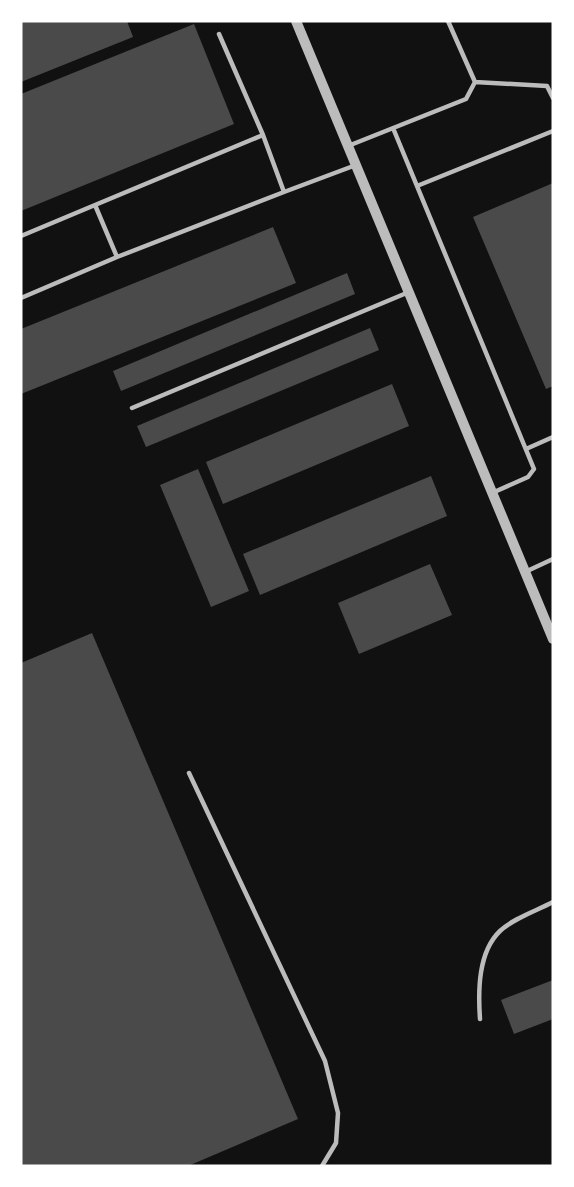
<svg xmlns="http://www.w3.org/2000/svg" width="574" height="1187" font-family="Raleway,sans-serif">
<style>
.building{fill:#4a4a4a}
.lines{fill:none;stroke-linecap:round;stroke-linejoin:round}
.service{stroke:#bcbcbc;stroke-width:4.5}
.tertiary{stroke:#bcbcbc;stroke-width:10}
</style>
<rect width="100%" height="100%" fill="#111"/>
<path class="building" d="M21 21H127L133 37 21 82Z
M194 24 234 124 21 211V94Z
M553 183V386L546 389 473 217Z
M273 227 296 283 21 394V329Z
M347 273 355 294 121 391 113 371Z
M370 328 379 350 146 447 137 426Z
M392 384 409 426 223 504 206 462Z
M198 469 249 591 211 607 160 485Z
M431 476 447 516 260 595 243 554Z
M430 564 452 615 359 654 338 603Z
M92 633 298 1119 188 1166H21V663Z
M553 980V1019L514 1034 501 1000Z"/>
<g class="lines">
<path class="service" d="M219 34 263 135 284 192 356 165
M475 82 547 86 553 98
M393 128 534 469 528 477 492 493
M348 146 466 99 475 82 448 21
M417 186 553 131
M95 205 263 135
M21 236 95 205 117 257
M21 298 117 257 284 192
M132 408 409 292
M526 449 553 437
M525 572 553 559
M189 773 325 1061 338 1113 336 1143 322 1166
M480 1019C478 991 478 952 500 931 514 918 536 911 553 902"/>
<path class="tertiary" d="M296 21 553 639"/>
</g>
<rect width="574" height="1187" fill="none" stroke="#ffffff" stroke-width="45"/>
</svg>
